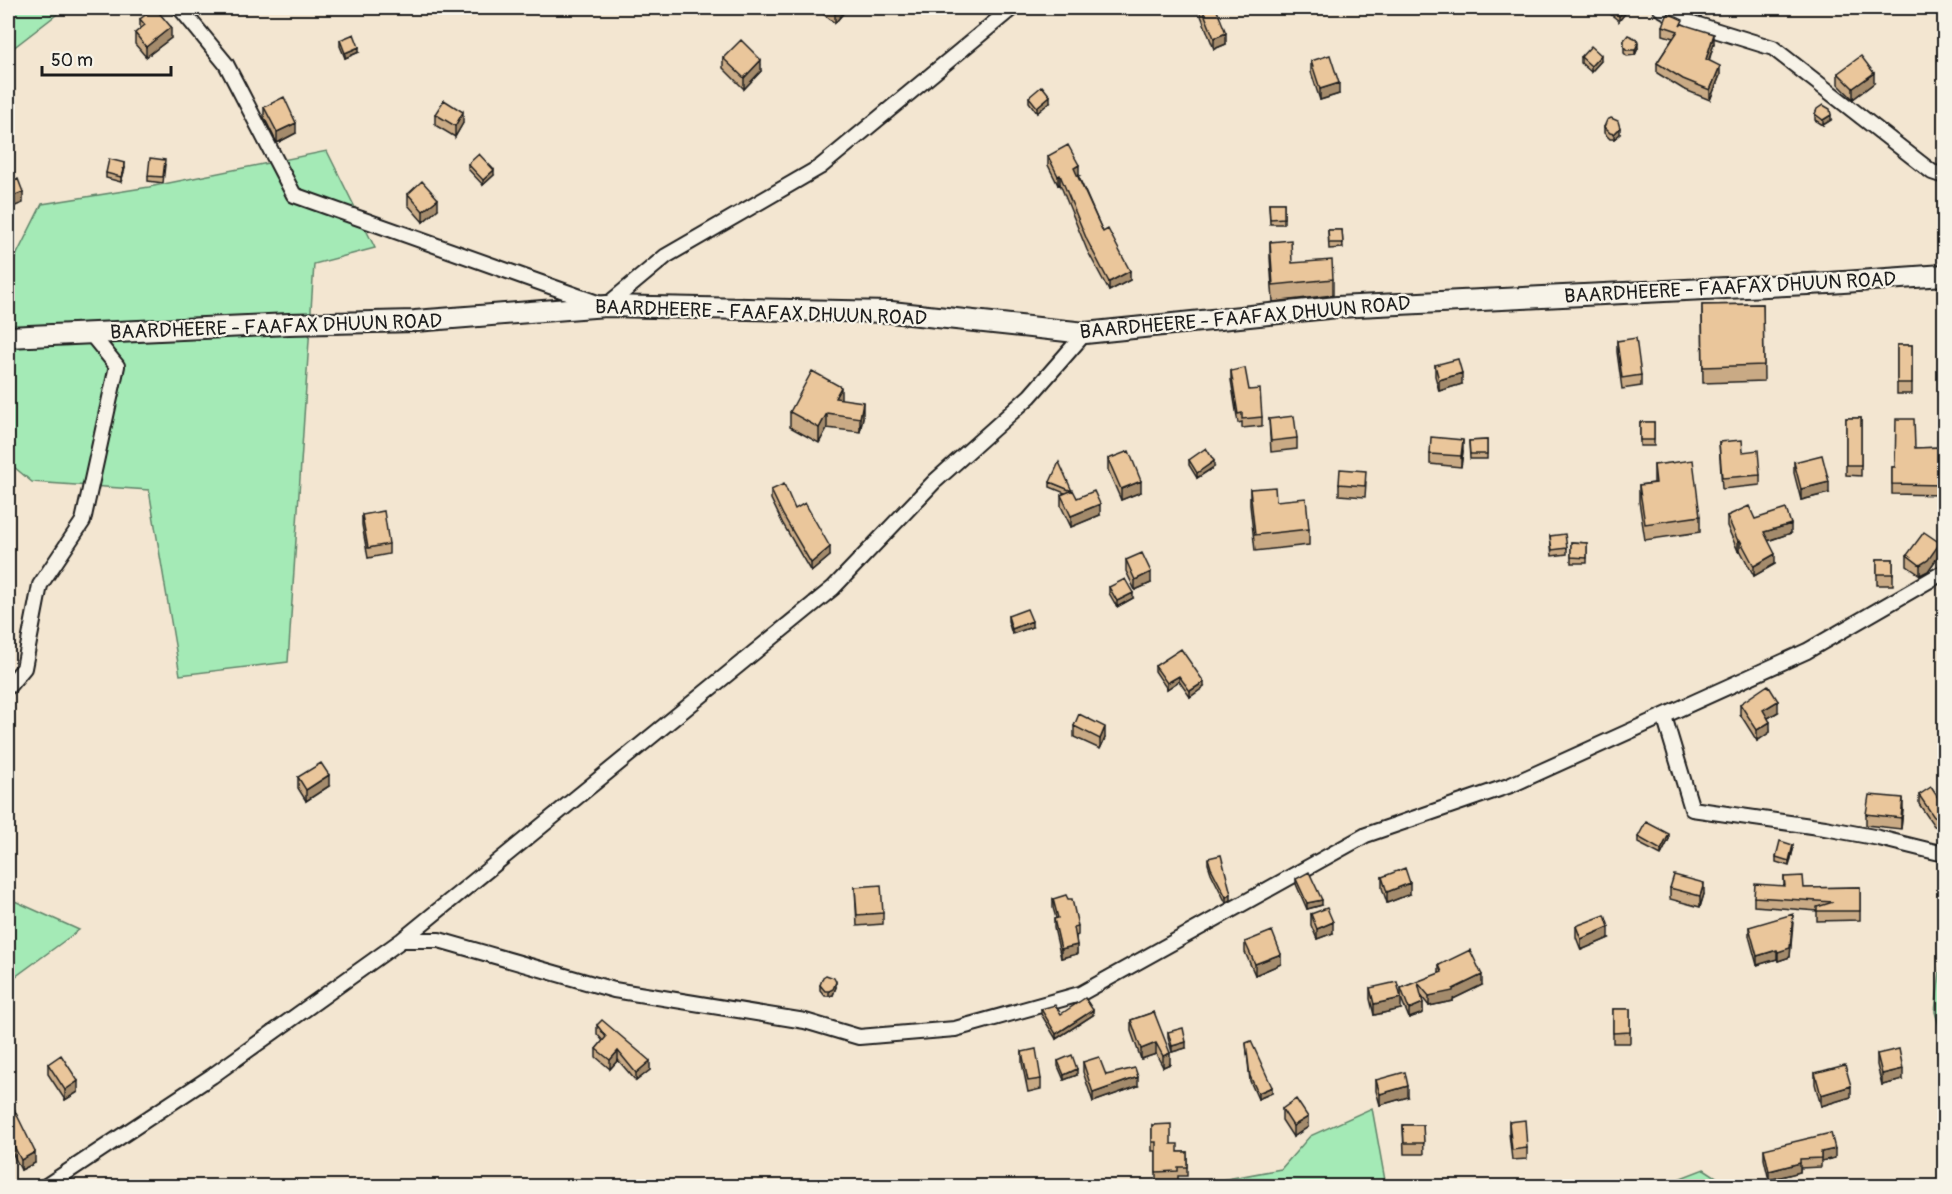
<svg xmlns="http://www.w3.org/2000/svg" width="1952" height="1194" font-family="Pangolin,sans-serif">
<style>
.green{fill:#a4eab6;stroke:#608369;stroke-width:1.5}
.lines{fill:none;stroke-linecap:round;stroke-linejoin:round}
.minor-casing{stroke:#1c1c1c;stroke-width:18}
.secondary-casing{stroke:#1c1c1c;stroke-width:24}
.minor{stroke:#f7f3e8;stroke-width:14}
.secondary{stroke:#f7f3e8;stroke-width:20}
.wall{fill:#c9aa85;stroke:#1c1c1c;stroke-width:1.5}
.shaded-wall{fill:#a48b6c;stroke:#1c1c1c;stroke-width:1.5}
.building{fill:#eac69b;stroke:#1c1c1c;stroke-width:1.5}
.labels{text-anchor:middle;stroke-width:4.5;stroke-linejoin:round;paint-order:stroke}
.street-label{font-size:20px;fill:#1c1c1c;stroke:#f7f3e8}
</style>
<rect width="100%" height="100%" fill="#f3e6d1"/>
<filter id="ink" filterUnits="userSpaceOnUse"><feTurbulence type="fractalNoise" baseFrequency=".0167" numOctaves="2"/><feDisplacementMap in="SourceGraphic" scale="12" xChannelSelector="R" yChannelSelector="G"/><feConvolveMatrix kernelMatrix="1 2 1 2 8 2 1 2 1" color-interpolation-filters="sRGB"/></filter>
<g filter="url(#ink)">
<path class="green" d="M8 8H65L8 52Z
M327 151 375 248 314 264 288 662 180 675 149 490 32 482 8 462V272L42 204 149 187Z
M8 898 79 930 8 982Z
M1944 938V1042L1935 1012Z
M1372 1108 1386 1186H1189L1281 1169 1310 1136Z
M1704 1169 1730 1186H1660Z"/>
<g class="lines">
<g class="minor-casing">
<path id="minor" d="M180 8 226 64 294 195 606 306 666 256 820 167 1012 8
M1660 8 1679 19 1773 48 1932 172 1944 176
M8 687 24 668 40 585 83 521 117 366 91 334
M1664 716 1692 809 1825 828 1879 838 1944 854
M402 940H439L614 990 805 1021 859 1037 955 1029 1080 994 1366 835 1511 785 1807 651 1944 572
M46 1186 212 1076 402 940 833 588 934 482 1030 396 1085 333"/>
</g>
<g class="secondary-casing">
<path id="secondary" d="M8 337 289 324 415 321 606 306 891 312 1085 333 1337 307 1829 283 1944 275"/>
</g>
<use href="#minor" class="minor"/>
<use href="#secondary" class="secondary"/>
</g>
<path class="wall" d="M815 8H846V10L835 23Z
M1198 8H1216L1226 44 1214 49Z
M1440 8H1452L1450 12Z
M1603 8H1627V11L1619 21Z
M1679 8H1695L1692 14Z
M140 19 171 38 146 57 135 44V33L140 29Z
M1683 24 1714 43 1709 61 1720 75 1710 100 1683 89 1657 73V63L1673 38 1663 35V26Z
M340 40 359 52 345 58 340 46Z
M1624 40 1638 48 1635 55 1627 56 1624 53Z
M1581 57 1601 61 1591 72 1581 63Z
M723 58 761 71 744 89 723 68Z
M1311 61 1339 94 1320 100 1311 72Z
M1838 73 1874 83 1853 99 1838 84Z
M1029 97 1050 102 1037 113 1029 102Z
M264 107 296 133 277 143 264 117Z
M435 114 463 123 455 137 435 125Z
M1815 114 1831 120 1823 125 1815 120Z
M1604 127 1620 134 1614 139H1610L1604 133Z
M1048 156 1079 175H1078L1103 232 1130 280 1109 291 1087 250 1060 184 1058 185 1048 165Z
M468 164 494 175 483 185 468 169Z
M165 165 163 183 148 181V176Z
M125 168 121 182 106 178V173Z
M408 194 438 209 423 222 408 205Z
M1269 203H1284V224H1270Z
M1328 230H1342L1343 248 1329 249Z
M1270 242 1292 263 1333 279V295L1273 302 1270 258Z
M1763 304 1764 381 1703 383 1702 305Z
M1617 341 1641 375V386L1622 389 1617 352Z
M1897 345H1912V394H1897Z
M1435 365 1462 384 1439 391 1435 376Z
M1231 371 1249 390 1262 417V426L1242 428V422L1238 423 1231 380Z
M841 399 863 417 860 432 827 428 819 443 790 427V412Z
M1846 418H1861V476L1846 475Z
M1269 419 1297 438V449L1271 452Z
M1640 422H1654V446H1640Z
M1487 440V459H1470L1469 441Z
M1719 442 1743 452 1760 475V485L1722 489Z
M1944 447V480H1943V495L1892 494V467H1895L1915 448Z
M1463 451 1461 467 1430 464V454Z
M1108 459 1141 492 1121 500 1108 470Z
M1189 460 1214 467 1197 478 1189 465Z
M1794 462 1829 493 1801 500 1794 473Z
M1654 465 1700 516V532L1645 540 1639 501V485L1654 483Z
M1050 482 1071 490 1077 498 1100 515 1071 527 1061 506V495L1065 493 1050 487Z
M1366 482 1365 497 1339 495V484Z
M1250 489 1276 501 1309 529V545L1255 551 1250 505Z
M771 490 795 509 830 556 811 572 783 524 771 499Z
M362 515 389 544V554L368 558 362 525Z
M1727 516 1755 519 1791 533 1768 541 1775 564 1754 576 1740 550 1738 551 1727 526Z
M1550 536 1567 548V554L1552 556Z
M1571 542 1587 543V563H1571Z
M1940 554 1928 571 1920 575 1907 566V555Z
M1877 559H1893V585H1877Z
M1126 560 1151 583 1135 590 1126 571Z
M1109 587 1133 598 1117 607 1109 593Z
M1008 616 1032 627 1012 634 1008 621Z
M1155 666 1204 687 1190 697 1179 681 1167 689 1155 671Z
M1740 704 1778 712 1768 718 1770 732 1757 741 1740 714Z
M1074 726 1105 738 1100 749 1074 737Z
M298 777 329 786 306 801 298 788Z
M1919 795 1944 804V830L1934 826 1919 804Z
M1903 809 1901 829 1866 825V814Z
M1638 837 1669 839 1661 855 1638 843Z
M1793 850 1789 866 1776 862V857Z
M1208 858 1231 900 1226 903 1211 873 1208 864Z
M1382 877 1410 894 1387 903 1382 888Z
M1784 877 1804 888 1860 887V920L1817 921V911L1754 906V897L1784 886Z
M1296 879 1322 905 1307 909 1296 884Z
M855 887 883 913V924L857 926Z
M1670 888 1704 894 1700 907 1670 899Z
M1053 899 1078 926V935L1076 936 1077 954 1061 958 1054 928V919L1056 918 1053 908Z
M1311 914 1333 933 1317 939 1311 925Z
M1793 923 1790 957 1778 961 1777 959 1757 965 1749 936V927Z
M1576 926 1609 938 1581 950 1576 937Z
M1245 942 1281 964 1255 975 1245 952Z
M1439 965 1482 985 1453 999V1001L1429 1006 1422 997 1423 1013 1409 1018 1401 998V988L1439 974Z
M820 985 836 987 833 995 829 996H825L820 990Z
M1370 988 1401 1009 1374 1015 1370 999Z
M1041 1009 1061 1014 1093 1015 1056 1039 1041 1014Z
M1613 1009H1630V1043H1613Z
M1154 1012 1170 1064 1163 1067 1156 1054 1141 1059 1131 1031V1020Z
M597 1025 650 1070 636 1081 618 1060 610 1069 596 1057V1049L603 1041 597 1034Z
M1168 1032 1186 1048 1172 1052 1168 1038Z
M1246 1043 1272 1093 1258 1099 1250 1081Z
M1022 1052 1041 1079V1089L1028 1092 1022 1063Z
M1877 1054 1903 1080 1882 1085 1877 1065Z
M1058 1061 1077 1075 1064 1080 1058 1066Z
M1083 1062 1106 1075 1138 1086 1093 1102 1083 1072Z
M48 1064 78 1092 65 1100 48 1074Z
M1815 1073 1851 1097 1821 1106 1815 1084Z
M1376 1080 1408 1097 1380 1105 1376 1091Z
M1282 1109 1308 1127 1293 1137 1282 1120Z
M8 1115 35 1163 21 1170 8 1144Z
M1509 1122 1527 1148V1159L1512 1160 1509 1133Z
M1152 1125 1171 1144 1178 1152H1187V1176H1178V1181H1156V1151H1152Z
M1403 1125H1423L1424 1154H1404Z
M1764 1149 1835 1158 1821 1161V1167L1800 1168V1172L1769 1180 1764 1159Z"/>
<path class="shaded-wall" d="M840 8H846V10L835 23V13Z
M1626 8H1627V11L1619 21V16Z
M171 27V38L146 57V47Z
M1226 33V44L1214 49V38Z
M1714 34V43L1706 69V59Z
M1638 43V48L1635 55V50Z
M359 47V52L345 58V53Z
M1601 55V61L1591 72V66Z
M761 60V71L744 89V78Z
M1720 66V75L1710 100V90Z
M1874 73V83L1853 99V88Z
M1339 83V94L1320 100V89Z
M1050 96V102L1037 113V107Z
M463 112V123L455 137V126Z
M1831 115V120L1823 125V120Z
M296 123V133L277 143V132Z
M1620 128V134L1614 139V134Z
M125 163V168L121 182V177Z
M1079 165V175L1074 177V168Z
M494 170V175L483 185V180Z
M1060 175V184L1058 185V176Z
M23 192V203L8 209V198Z
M438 199V209L423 222V211Z
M1130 271V280L1109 291V282Z
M1462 373V384L1439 391V380Z
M841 387V402L835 398Z
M863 402V417L860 432V418Z
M827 413V428L819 443V428Z
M1463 440V451L1461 467V456Z
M1214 461V467L1197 478V473Z
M1141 481V492L1121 500V489Z
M1829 482V493L1801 500V489Z
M1100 504V515L1071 527V516Z
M1791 524V533L1764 542V532Z
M1740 540V550L1738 551V541Z
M1940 543V554L1928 571 1920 575V565Z
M830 547V556L811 572V563Z
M1775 554V564L1754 576V566Z
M1151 572V583L1135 590V580Z
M1133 593V598L1117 607V601Z
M1032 621V627L1012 634V629Z
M1179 676V681L1167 689V683Z
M1204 682V687L1190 697V691Z
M1778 701V712L1763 721V710Z
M1770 722V732L1757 741V730Z
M1105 727V738L1100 749V739Z
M329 775V786L306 801V790Z
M1903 798V809L1901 829V818Z
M1669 834V839L1661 855V850Z
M1793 845V850L1789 866V861Z
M1410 883V894L1387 903V892Z
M1704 883V894L1700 907V896Z
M1231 894V900L1226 903V897Z
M1322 900V905L1307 909V903Z
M1793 914 1790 957 1778 961V952Z
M1333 922V933L1317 939V929Z
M1609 927V938L1581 950V939Z
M1077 945V954L1061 958V949Z
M1777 950V959L1757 965V956Z
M1281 954V964L1255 975V964Z
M1482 975V985L1453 999V1001L1429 1006V996L1453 989Z
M836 982V987L833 995 829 996V991Z
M1401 998V1009L1374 1015V1004Z
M1423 1003V1013L1409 1018V1009Z
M1093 1010V1015L1056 1039V1034Z
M1186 1042V1048L1172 1052V1046Z
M1156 1043V1054L1141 1059V1049Z
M618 1051V1060L610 1069V1060Z
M1170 1053V1064L1163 1067V1056Z
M650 1061V1070L636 1081V1073Z
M1077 1069V1075L1064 1080V1075Z
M1903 1069V1080L1882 1085V1074Z
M1138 1077V1086L1093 1102V1093Z
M78 1081V1092L65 1100V1090Z
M1408 1086V1097L1380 1105V1094Z
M1851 1086V1097L1821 1106V1095Z
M1272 1087V1093L1258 1099V1093Z
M1308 1117V1127L1293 1137V1126Z
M1835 1149V1158L1821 1161V1152Z
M35 1152V1163L21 1170V1160Z
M1800 1163V1172L1769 1180V1171Z"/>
<path class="building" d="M155 8 171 27 146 47 135 33 145 25 140 19Z
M828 8H840L835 13Z
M1202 8H1216L1226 33 1214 38Z
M1609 8H1626L1619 16Z
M1668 13 1683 20 1680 26 1682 24 1714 34 1706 59 1720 66 1710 90 1683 79 1657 63 1678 31 1663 26Z
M354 34 359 47 345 53 340 40Z
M1628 35 1637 39 1638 43 1635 50H1627L1624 47V40Z
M741 40 761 60 744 78 723 58Z
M1591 46 1601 55 1591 66 1581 57Z
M1330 55 1339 83 1320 89 1311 61Z
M1861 56 1874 73 1853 88 1838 73Z
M1042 86 1050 96 1037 107 1029 97Z
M284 97 296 123 277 132 264 107Z
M444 100 463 112 455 126 435 114Z
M1823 105 1830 109 1831 115 1823 120 1815 114 1817 109Z
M1611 118 1618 121 1620 128 1614 134 1610 133 1604 127 1607 120Z
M1068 145 1079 165 1074 168 1103 232 1108 229 1130 271 1109 282 1087 240 1060 175 1058 176 1048 156Z
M479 154 494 170 483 180 468 164Z
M150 158 165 160 163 177 148 176Z
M109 159 125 163 121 177 106 173Z
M18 179 23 192 8 198V183Z
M422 181 438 199 423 211 408 194Z
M1269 203H1284V218L1270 219Z
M1328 230H1342L1343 243H1329Z
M1291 240 1292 263 1332 260 1333 279 1273 285 1270 242Z
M1763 304 1764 365 1703 367 1702 305Z
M1636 338 1641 375 1622 378 1617 341Z
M1897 345H1912V383H1897Z
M1458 359 1462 373 1439 380 1435 365Z
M1245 368 1249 390 1260 389 1262 417 1242 419V413L1238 414 1231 371Z
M812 371 841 387 835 398 863 402 860 418 827 413 819 428 790 412Z
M1294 416 1297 438 1271 441 1269 419Z
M1846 418H1861V465H1846Z
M1896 419H1914L1915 448 1944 447V470H1943V485L1892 484V467H1895Z
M1640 422H1654V440H1640Z
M1431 437 1463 440 1461 456 1430 454Z
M1487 440V454H1470L1469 441Z
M1742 440 1743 452 1758 450 1760 475 1722 478 1719 442Z
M1206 448 1214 461 1197 473 1189 460Z
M1129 451 1141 481 1121 489 1108 459Z
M1822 455 1829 482 1801 489 1794 462Z
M1693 460 1700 516 1645 524 1639 485 1656 483 1654 465Z
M1059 462 1072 491 1050 482Z
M1340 469 1366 471 1365 486 1339 484Z
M784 484 795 509 805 503 830 547 811 563 783 515 771 490Z
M1275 487 1276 501 1306 498 1309 529 1255 535 1250 489Z
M1073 490 1077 498 1094 491 1100 504 1071 516 1061 495Z
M1749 506 1755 519 1786 509 1791 524 1764 532 1775 554 1754 566 1740 540 1738 541 1727 516Z
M384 511 389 544 368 548 362 515Z
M1924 532 1940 543 1928 560 1920 565 1907 555Z
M1565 534 1567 548 1552 550 1550 536Z
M1571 542 1587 543V558L1571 557Z
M1142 553 1151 572 1135 580 1126 560Z
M1877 559H1893V574H1877Z
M1125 579 1133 593 1117 601 1109 587Z
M1027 609 1032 621 1012 629 1008 616Z
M1181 649 1204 682 1190 691 1179 676 1167 683 1155 666Z
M1768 685 1778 701 1763 710 1770 722 1757 730 1740 704Z
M1079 714 1105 727 1100 739 1074 726Z
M321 763 329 775 306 790 298 777Z
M1931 787 1942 804H1944V821L1934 817 1919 795Z
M1869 795 1903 798 1901 818 1866 814Z
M1646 822 1669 834 1661 850 1638 837Z
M1780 841 1793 845 1789 861 1776 857Z
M1221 855 1231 894 1226 897 1211 868 1208 858Z
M1405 868 1410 883 1387 892 1382 877Z
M1309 872 1322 900 1307 903 1296 879Z
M1674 875 1704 883 1700 896 1670 888Z
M1803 876 1804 888 1860 887V911H1817V907L1833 902 1754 897 1755 884 1785 886 1784 877Z
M881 885 883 913 857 915 855 887Z
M1066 895 1068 899H1072L1078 926 1074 927 1077 945 1061 949 1054 919 1058 918 1053 899Z
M1327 908 1333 922 1317 929 1311 914Z
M1793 914 1790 948 1778 952 1777 950 1757 956 1749 927Z
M1605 915 1609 927 1581 939 1576 926Z
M1272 931 1281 954 1255 964 1245 942Z
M1470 950 1482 975 1453 989V991L1429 996 1418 983 1423 1003 1409 1009 1401 988 1442 972 1439 965Z
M826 975 834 978 836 982 833 989 829 991H825L820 985 823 977Z
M1397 982 1401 998 1374 1004 1370 988Z
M1085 998 1093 1010 1056 1034 1041 1009 1055 1005 1061 1014Z
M1613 1009H1630V1032L1613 1033Z
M1154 1012 1170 1053 1163 1056 1156 1043 1141 1049 1131 1020Z
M602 1020 650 1061 636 1073 618 1051 610 1060 596 1049 606 1037 597 1025Z
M1183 1028 1186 1042 1172 1046 1168 1032Z
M1251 1041 1272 1087 1258 1093 1250 1076 1246 1043Z
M1036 1049 1041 1079 1028 1081 1022 1052Z
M1899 1049 1903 1069 1882 1074 1877 1054Z
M61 1055 78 1081 65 1090 48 1064Z
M1072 1055 1077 1069 1064 1075 1058 1061Z
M1099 1057 1106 1075 1135 1068 1138 1077 1093 1093 1083 1062Z
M1845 1065 1851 1086 1821 1095 1815 1073Z
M1405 1072 1408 1086 1380 1094 1376 1080Z
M1296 1099 1308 1117 1293 1126 1282 1109Z
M15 1111 35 1152 21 1160 8 1134V1115Z
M1525 1120 1527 1148 1512 1150 1509 1122Z
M1171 1124V1144H1178V1152H1187V1167H1178V1171L1156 1172V1142H1152V1125Z
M1403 1125H1423L1424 1143H1404Z
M1831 1133 1835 1149 1821 1152V1158L1800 1159V1163L1769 1171 1764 1149Z"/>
</g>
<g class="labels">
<g class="street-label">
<text transform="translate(1730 287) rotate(-3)" y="7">BAARDHEERE - FAAFAX DHUUN ROAD</text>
<text transform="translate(761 312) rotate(2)" y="7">BAARDHEERE - FAAFAX DHUUN ROAD</text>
<text transform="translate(1245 317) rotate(-5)" y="7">BAARDHEERE - FAAFAX DHUUN ROAD</text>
<text transform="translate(276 326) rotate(-2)" y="7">BAARDHEERE - FAAFAX DHUUN ROAD</text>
</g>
</g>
<rect width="1952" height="1194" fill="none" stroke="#f7f3e8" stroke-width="30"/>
<rect x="15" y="15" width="1922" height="1164" fill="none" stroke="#1c1c1c" stroke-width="2" filter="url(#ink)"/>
<path d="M42 66v9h129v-9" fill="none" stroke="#1c1c1c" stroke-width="3"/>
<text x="51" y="66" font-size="18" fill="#1c1c1c" stroke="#f7f3e8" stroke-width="4.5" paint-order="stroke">50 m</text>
</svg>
